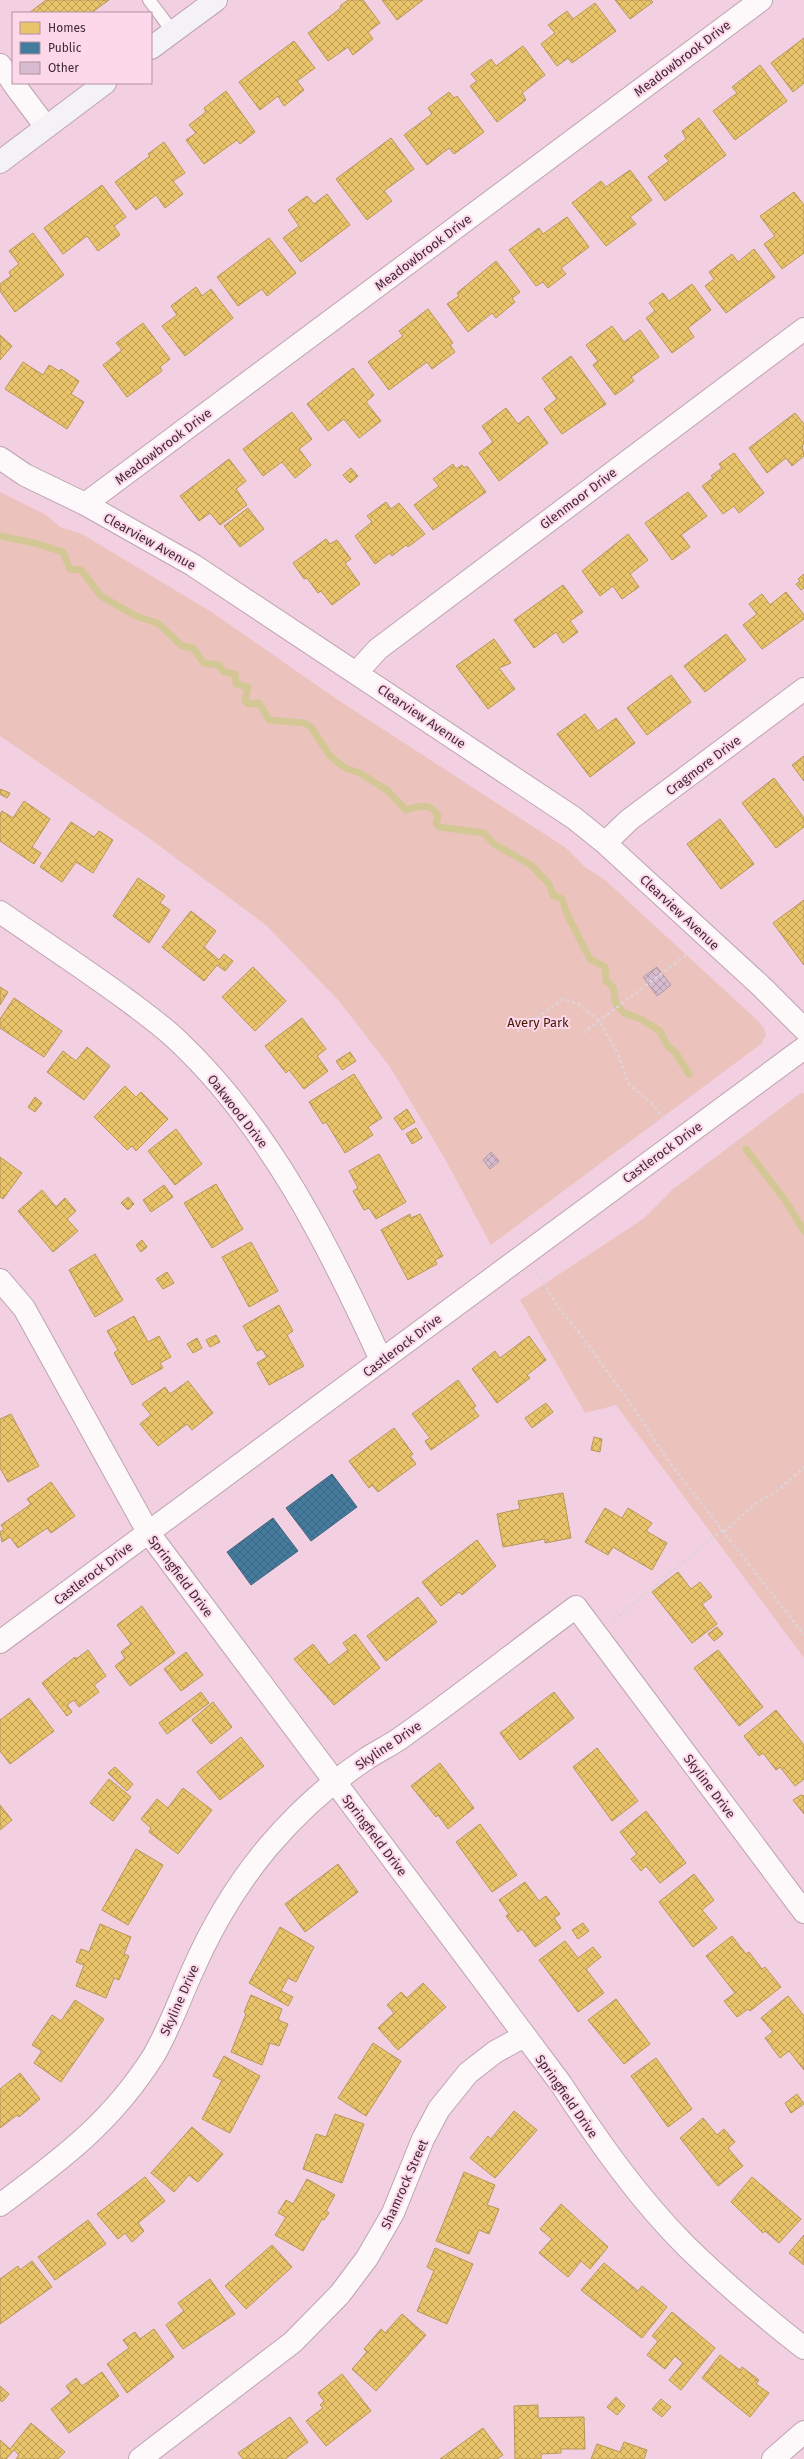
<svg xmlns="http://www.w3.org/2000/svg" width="804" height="2459" font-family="'Fira Sans',sans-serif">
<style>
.green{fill:#ecc2bd}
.homes{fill:url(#homes-cross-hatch);stroke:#b7965a}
.public{fill:url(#public-cross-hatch);stroke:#44637e}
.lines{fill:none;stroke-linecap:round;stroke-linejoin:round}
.stream{stroke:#d3c795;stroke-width:7}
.building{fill:url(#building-cross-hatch);stroke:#b19aa9}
.service-casing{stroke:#bda4b1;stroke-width:14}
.minor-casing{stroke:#bda4b1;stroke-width:24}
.secondary-casing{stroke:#bda4b1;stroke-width:24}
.path{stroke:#ded3d8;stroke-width:2.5;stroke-dasharray:3 3;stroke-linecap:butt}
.service{stroke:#fdf8fa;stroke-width:12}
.minor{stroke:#fdf8fa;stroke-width:22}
.secondary{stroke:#f4f2f6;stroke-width:22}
.labels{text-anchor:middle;stroke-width:4;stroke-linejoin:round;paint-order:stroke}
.street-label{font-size:13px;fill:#412a36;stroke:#fdd8eb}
.park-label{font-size:13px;fill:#461900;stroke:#fdd8eb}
</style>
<defs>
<pattern id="homes-cross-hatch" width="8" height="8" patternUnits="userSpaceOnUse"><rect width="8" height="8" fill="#e9c46a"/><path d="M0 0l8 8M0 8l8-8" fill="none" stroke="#be9f58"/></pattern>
<pattern id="public-cross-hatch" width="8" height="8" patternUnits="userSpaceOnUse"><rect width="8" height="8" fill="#457b9d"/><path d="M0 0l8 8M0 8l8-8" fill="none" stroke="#3b6581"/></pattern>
<pattern id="building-cross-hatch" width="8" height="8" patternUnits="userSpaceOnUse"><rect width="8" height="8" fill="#d6bcce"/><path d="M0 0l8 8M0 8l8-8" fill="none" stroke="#af99a8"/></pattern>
</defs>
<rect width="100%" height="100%" fill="#f2d0e1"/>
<path class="green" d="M0 492 46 515 60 527 82 534 213 613 338 700 566 848 585 867 605 880 757 1020 764 1028 766 1035 761 1044 491 1245 445 1159 390 1067 339 1001 267 926 149 838 0 736Z
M802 1092 804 1094V1658L616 1405 585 1413 520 1300 643 1219 672 1190Z"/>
<path class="homes" d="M46 0H109L91 13H29Z
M348 0H363L380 23 368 32 373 39 353 55 348 47 328 61 308 33 341 8 340 6Z
M382 0H423L397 20Z
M615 0H651L653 2 630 19Z
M595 3 616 31 572 63 568 58 557 66 541 44 555 33 548 25 567 11 573 19Z
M804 38V83L793 92 771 63Z
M294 41 315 68 297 81 304 90 284 106 278 96 260 110 239 82Z
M523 46 545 75 522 93 526 100 497 122 470 86 477 81 471 74 491 59 496 66Z
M760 65 787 101 735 140 713 111 737 93 732 87Z
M226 91 255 132 240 144 237 140 204 164 186 140 196 133 189 125 206 112 204 108Z
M449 92 454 98 457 96 484 132 454 154 449 148 427 165 404 135 432 114 428 108Z
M699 118 726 155 665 201 648 177 669 161 664 156 686 139 682 131Z
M391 138 414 169 384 191 392 201 367 220 336 179Z
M164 142 185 173 173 181 183 194 165 208 156 195 136 210 115 182 150 156 148 154Z
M630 170 652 200 630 217 636 224 606 246 572 203 601 181 606 187Z
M102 185 126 217 114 226 120 235 98 251 87 236 63 254 44 228Z
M794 192 804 205V253L782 269 764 244 775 236 760 216Z
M327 194 350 225 301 262 283 238 299 226 288 210 307 196 314 204Z
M567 217 589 247 561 268 566 274 548 288 543 282 536 286 509 250 539 228 543 234Z
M33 233 64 275 15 312 0 291V284L11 276 9 272 19 264 9 251Z
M269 238 296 273 267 296 262 289 238 306 217 277Z
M754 249 775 277 726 313 705 286 714 279 709 272 732 254 738 262Z
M496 261 520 292 512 298 515 302 496 318 492 313 468 332 447 304 459 296 457 293Z
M692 284 711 310 688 328 694 337 672 353 646 318 655 311 649 303 663 293 669 301Z
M196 287 202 296 211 289 233 318 185 356 162 326 177 315 171 306Z
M428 309 453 343 450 345 455 352 432 369 427 362 389 390 368 362 403 336 399 331Z
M143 323 170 359 160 367 162 371 127 397 103 365 122 350 116 343Z
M612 326 624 342 640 330 659 357 631 377 634 381 615 395 593 365 598 361 586 345Z
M0 335 12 346 0 360Z
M571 356 606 404 562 434 544 409 557 399 542 378Z
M23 362 43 375 49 365 59 371 61 369 79 381 71 394 84 402 67 429 5 389Z
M353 368 374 395 366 402 381 421 359 438 344 419 328 431 307 404Z
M506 408 518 424 528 416 548 443 499 481 479 453 493 442 482 426Z
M292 412 312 439 299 449 311 465 295 478 282 462 263 476 243 449Z
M795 413 804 424V444L802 445 804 456 792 466 786 458 767 473 749 448Z
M734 453 764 493 739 513 734 506 723 514 702 486 713 478 711 476 722 468 719 464Z
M229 459 246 481 236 489 247 505 220 525 210 513 199 521 180 496Z
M453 464 456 469 462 465 464 468 467 466 486 492 433 530 414 505 439 486 433 479Z
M351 468 358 476 350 483 343 475Z
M688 492 707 516 681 535 690 547 672 560 645 523Z
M386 502 391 509 399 503 425 534 408 547 406 545 392 556 390 553 375 564 355 536 372 522 367 516Z
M248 508 264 529 240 547 224 526Z
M628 534 648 560 630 574 639 587 622 599 613 586 600 596 582 571Z
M326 539 330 544 337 540 351 559 345 563 360 584 332 605 321 591 318 593 307 578 304 579 293 563Z
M804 574V588L801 590 796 584 800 581 798 579Z
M563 585 583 612 570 621 578 632 563 643 556 632 534 648 514 620Z
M786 592 804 615V619L762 649 743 625 757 614 749 604 762 594 770 605Z
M726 634 746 660 705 692 684 666Z
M494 639 511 663 499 668 515 689 488 709 456 666Z
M671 675 691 702 647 735 627 708Z
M585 714 598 731 616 718 635 743 590 777 557 734Z
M804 756V781L792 765Z
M774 778 804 818V827L776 848 742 803Z
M0 789 10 793 7 798 0 794Z
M24 801 50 819 32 847 41 853 34 864 0 841V814L2 811 13 818Z
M720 819 754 864 721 889 687 844Z
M71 822 94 837 99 831 113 840 93 873 76 862 62 882 40 867Z
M138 878 165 896 160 903 170 910 149 943 113 916Z
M804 900V965L773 923Z
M191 911 216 931 204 947 219 960 224 954 233 961 225 971 217 965 204 981 162 947Z
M253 967 286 1001 255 1031 222 997Z
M0 987 8 992 0 1005Z
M14 998 62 1031 44 1057 0 1028V1019Z
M302 1018 326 1049 317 1056 328 1071 304 1089 289 1070 286 1073 265 1046Z
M87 1047 110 1066 84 1100 47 1072 63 1051 76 1061Z
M350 1052 356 1061 342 1070 336 1061Z
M354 1074 382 1118 368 1127 373 1135 345 1153 326 1122 323 1124 309 1102Z
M125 1086 136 1097 141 1092 168 1119 136 1151 132 1146 127 1150 94 1117Z
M35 1097 42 1103 35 1112 28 1107Z
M407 1109 415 1122 402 1130 394 1118Z
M416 1128 422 1138 412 1144 406 1134Z
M176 1129 202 1164 175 1185 148 1151Z
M379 1154 406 1202 376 1219 369 1208 364 1210 353 1191 358 1188 349 1171Z
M0 1157 22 1173 3 1199 0 1197Z
M216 1184 243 1229 212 1248 184 1203Z
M164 1185 173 1197 151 1212 143 1200Z
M42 1190 56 1207 65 1198 76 1211 67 1219 78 1231 53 1252 18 1211Z
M128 1197 134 1204 128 1210 121 1203Z
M410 1214 411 1218 420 1214 443 1256 435 1260 437 1264 408 1280 381 1230Z
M142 1240 147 1247 141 1252 136 1245Z
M251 1242 278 1291 249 1307 222 1257Z
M95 1254 123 1300 95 1317 69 1270Z
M167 1272 174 1283 163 1289 156 1279Z
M279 1305 293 1331 287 1335 304 1366 269 1385 257 1363 267 1357 262 1349 257 1351 243 1326Z
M134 1316 148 1342 159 1336 171 1357 160 1363 163 1368 132 1385 114 1353 118 1350 107 1331Z
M216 1335 220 1342 210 1347 206 1340Z
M529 1336 546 1360 527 1375 530 1378 497 1403 472 1369 495 1351 500 1358Z
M197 1338 202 1348 193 1353 187 1344Z
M458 1380 476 1406 473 1408 479 1416 431 1450 425 1441 430 1438 412 1414Z
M188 1381 213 1413 192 1430 187 1424 158 1446 140 1424 151 1415 142 1404 165 1387 170 1394Z
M546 1403 553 1412 532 1428 525 1418Z
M11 1414 39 1466 8 1482 0 1468V1419Z
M394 1428 413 1454 410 1456 416 1464 378 1492 372 1485 369 1488 349 1461Z
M594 1437 602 1439 600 1452 591 1450Z
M51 1482 75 1516 51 1533 47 1528 18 1548 10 1537 2 1542 0 1532 4 1529 1 1525 31 1504 27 1499Z
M563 1493 571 1538 545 1543V1539L503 1547 497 1514 520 1509 518 1501Z
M605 1508 622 1518 628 1508 652 1523 646 1531 667 1543 652 1570 613 1547 608 1555 585 1542Z
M477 1540 496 1566 462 1595 459 1592 441 1606 422 1582Z
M678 1572 691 1589 700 1582 712 1597 702 1604 717 1624 692 1643 652 1592Z
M418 1597 437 1622 386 1661 367 1636Z
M142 1606 175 1653 130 1686 115 1666 125 1658 121 1652 131 1644 117 1625Z
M717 1627 723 1634 714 1641 708 1634Z
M355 1634 380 1668 334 1705 294 1659 313 1644 329 1665 348 1650 343 1643Z
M88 1650 106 1676 94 1685 99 1692 79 1707 74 1700 67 1705 72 1712 67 1716 42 1683 75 1657 76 1659Z
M718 1650 763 1707 739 1726 694 1668Z
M186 1652 203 1675 181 1691 164 1669Z
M201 1692 209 1703 167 1734 159 1723Z
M554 1692 574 1718 520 1760 500 1733Z
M29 1698 54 1731 10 1764 0 1751V1720Z
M213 1702 232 1727 211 1744 192 1720Z
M776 1710 804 1745V1779L795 1786 780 1767 776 1770 763 1753 759 1756 744 1736Z
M241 1737 264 1766 220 1800 197 1772Z
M597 1748 638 1801 612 1821 573 1767Z
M440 1763 474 1808 448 1829 438 1815 436 1817 411 1786Z
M115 1767 133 1784 127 1791 108 1773Z
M109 1779 131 1797 113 1821 90 1803Z
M183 1788 212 1810 178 1854 149 1832 151 1828 141 1819 157 1799 168 1808Z
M801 1795 804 1796V1814L793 1800Z
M0 1805 12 1820 0 1830Z
M646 1811 686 1863 660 1883 646 1866 641 1871 631 1859 637 1854 620 1832Z
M480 1824 517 1875 492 1892 456 1842Z
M136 1849 163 1865 128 1925 102 1910Z
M338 1864 358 1892 305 1932 285 1904Z
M694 1874 714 1900 702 1910 717 1928 693 1947 659 1902Z
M525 1882 539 1901 546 1896 560 1914 554 1918 561 1928 535 1947 522 1929 518 1932 506 1916 509 1914 499 1900Z
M583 1923 589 1931 578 1939 572 1930Z
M100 1924 131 1937 124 1954 129 1956 119 1980 114 1978 106 1998 76 1986 84 1965 76 1962 81 1949 89 1952Z
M280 1927 314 1947 296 1982 288 1978 281 1991 293 1997 288 2006 249 1983Z
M732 1936 746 1954 749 1952 762 1969 765 1967 781 1987 750 2011 748 2009 737 2017 724 2001 735 1993 706 1956Z
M565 1941 578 1958 593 1947 601 1957 586 1969 604 1993 578 2012 539 1960Z
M423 1983 446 2007 398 2050 378 2028 394 2013 387 2005 401 1992 407 1998Z
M251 1995 282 2009 278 2020 288 2024 279 2046 270 2043 262 2065 231 2052 246 2014 244 2012Z
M788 1996 804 2016V2070L789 2051 780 2058 765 2038 773 2032 761 2018Z
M616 1999 650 2044 624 2064 588 2020Z
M75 2000 104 2019 61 2082 34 2063 42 2051 32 2045 52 2015 61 2021Z
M373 2043 401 2061 366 2116 338 2098Z
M224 2056 260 2076 230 2133 202 2119 222 2080 213 2076Z
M656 2058 692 2109 668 2127 631 2076Z
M20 2073 40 2099 19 2117 17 2115 0 2128V2089Z
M797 2094 804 2104 791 2113 785 2103Z
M514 2111 537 2130 495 2178 470 2158 488 2136 491 2139Z
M335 2114 364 2124 342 2183 303 2169 316 2134 326 2137Z
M703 2118 717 2135 724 2129 735 2142 728 2148 743 2166 718 2186 680 2138Z
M192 2127 223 2154 198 2182 189 2175 174 2192 151 2173Z
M464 2172 495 2185 487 2205 499 2209 489 2234 479 2230 469 2254 436 2241Z
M145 2177 165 2201 138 2223 144 2231 132 2242 125 2233 118 2239 97 2214Z
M752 2177 801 2219 779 2243 765 2231 763 2233 731 2202Z
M307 2179 335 2195 326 2211 329 2213 324 2220 322 2219 303 2251 275 2235 286 2217 278 2213 286 2200 293 2204Z
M561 2204 608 2247 590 2269 581 2261 568 2277 539 2253 552 2239 540 2229Z
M88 2220 106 2244 55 2280 38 2257Z
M804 2235V2265L789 2253Z
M272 2245 292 2267 246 2309 225 2286Z
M435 2248 473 2264 447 2324 417 2311 434 2271 427 2267Z
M32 2261 52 2287 0 2324V2279L18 2266 20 2270Z
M604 2263 638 2291 642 2286 667 2307 642 2338 581 2290Z
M210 2279 235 2314 183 2349 166 2325 184 2311 178 2303Z
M672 2312 715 2348 681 2390 669 2380 683 2363 675 2356 665 2369 647 2355 658 2341 652 2336Z
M402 2314 426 2335 376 2391 352 2369 367 2352 364 2349 381 2329 385 2333Z
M154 2329 174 2357 127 2393 107 2364 129 2348 123 2340 135 2332 140 2339Z
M720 2355 740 2370 742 2367 759 2380 756 2384 769 2393 750 2417 702 2378Z
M102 2372 119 2396 69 2433 51 2409 71 2393 66 2386 76 2378 82 2386Z
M342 2374 371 2411 326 2446 306 2421 323 2408 320 2405 324 2401 318 2393Z
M0 2386 9 2394 2 2402 0 2400Z
M616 2397 625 2406 617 2415 607 2407Z
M661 2399 671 2407 662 2417 652 2409Z
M538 2405V2418L584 2417 585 2449H561V2453L541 2454V2459H515L514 2406Z
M290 2417 308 2442 285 2459H243L238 2453Z
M31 2423 65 2452 58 2459H16L19 2455 14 2450 6 2459H0V2440L10 2449Z
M483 2428 503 2455 497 2459H440Z
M624 2442 647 2450 644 2459H591L597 2444 620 2452Z"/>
<path class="public" d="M332 1474 357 1507 311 1541 286 1508Z
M273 1518 298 1551 251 1585 227 1552Z"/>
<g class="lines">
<path class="stream" d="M0 536 34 543 63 552 70 569 81 570 101 596 134 615 159 624 182 646 193 648 204 663 219 665 224 672 235 674 236 684 248 687 245 700 248 704 259 703 269 720 304 723 311 727 330 756 345 768 360 773 388 791 406 810C420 806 430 802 438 816L436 823 439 827 484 833 494 844 531 865 549 884 553 895 562 899 567 914 590 959 605 967 606 981 613 987 616 1004 624 1013 639 1018 660 1031 667 1045 675 1052 689 1074
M746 1149 785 1200 804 1231"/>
</g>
<path class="building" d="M657 967 671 985 657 996 643 977Z
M491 1152 499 1161 490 1169 483 1160Z"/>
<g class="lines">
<g class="service-casing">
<path id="service" d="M149 0 173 32"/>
</g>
<g class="minor-casing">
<path id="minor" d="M0 65 13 82
M13 83 46 127
M0 458 25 475 85 504 193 565 574 818 605 843 762 987 804 1029
M85 504 761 0
M357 672 378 649 804 329
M605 843 629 820 804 689
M0 912C42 941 85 969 127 1000 143 1012 161 1025 176 1039 269 1126 329 1246 381 1360
M0 1280 24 1308 148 1532 561 2084C599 2142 638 2198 687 2247 724 2283 763 2316 804 2348
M0 1642 804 1048
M0 2205C62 2159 112 2122 154 2055 169 2029 179 2001 191 1974 211 1928 236 1885 268 1847 296 1814 330 1783 366 1759 378 1751 391 1745 402 1737 461 1695 518 1650 576 1607L804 1912
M140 2459 293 2342 340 2294 367 2258 393 2213 423 2139 439 2109 468 2073 495 2052 524 2036
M773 2459 804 2432"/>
</g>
<g class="secondary-casing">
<path id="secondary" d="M151 48 216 0
M0 162 105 83"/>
</g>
<path class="path" d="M517 1032 563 999 580 1005 599 1021 618 1054 629 1084 654 1106 667 1122
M583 1033 690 952
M537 1272 558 1307 581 1335 635 1410 666 1458 804 1635
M724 1532 755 1504 776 1492 804 1467
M614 1620 722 1530"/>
<use href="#service" class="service"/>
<use href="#minor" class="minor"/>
<use href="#secondary" class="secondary"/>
</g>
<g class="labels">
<g class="street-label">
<text transform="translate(682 58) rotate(-37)" y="5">Meadowbrook Drive</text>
<text transform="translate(423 252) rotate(-37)" y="5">Meadowbrook Drive</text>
<text transform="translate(163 446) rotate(-37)" y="5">Meadowbrook Drive</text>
<text transform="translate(578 498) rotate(-37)" y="5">Glenmoor Drive</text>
<text transform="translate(150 541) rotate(29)" y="5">Clearview Avenue</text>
<text transform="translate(422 716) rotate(34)" y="5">Clearview Avenue</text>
<text transform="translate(703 765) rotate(-37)" y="5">Cragmore Drive</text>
<text transform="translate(680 912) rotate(43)" y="5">Clearview Avenue</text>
<text transform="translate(238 1111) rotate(52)" y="5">Oakwood Drive</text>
<text transform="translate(662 1152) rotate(-36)" y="5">Castlerock Drive</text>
<text transform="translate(402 1345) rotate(-37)" y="5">Castlerock Drive</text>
<text transform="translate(93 1573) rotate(-37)" y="5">Castlerock Drive</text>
<text transform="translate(181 1576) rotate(53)" y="5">Springfield Drive</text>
<text transform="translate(388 1745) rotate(-34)" y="5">Skyline Drive</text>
<text transform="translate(710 1786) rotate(53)" y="5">Skyline Drive</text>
<text transform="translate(375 1835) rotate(53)" y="5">Springfield Drive</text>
<text transform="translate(179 2000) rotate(-66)" y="5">Skyline Drive</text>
<text transform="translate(567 2096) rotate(55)" y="5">Springfield Drive</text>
<text transform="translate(404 2184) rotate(-66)" y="5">Shamrock Street</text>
</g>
<g class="park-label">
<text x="538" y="1027">Avery Park</text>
</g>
</g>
<rect x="12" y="12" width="140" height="72" fill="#fdd8eb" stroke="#b292a3"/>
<rect x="20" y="22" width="20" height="12" fill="#e9c46a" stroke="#b292a3"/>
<text x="48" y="32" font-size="12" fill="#412a36">Homes</text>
<rect x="20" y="42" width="20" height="12" fill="#457b9d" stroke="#b292a3"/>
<text x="48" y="52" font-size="12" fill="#412a36">Public</text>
<rect x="20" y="62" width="20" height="12" fill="#d6bcce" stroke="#b292a3"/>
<text x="48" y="72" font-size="12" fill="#412a36">Other</text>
</svg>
